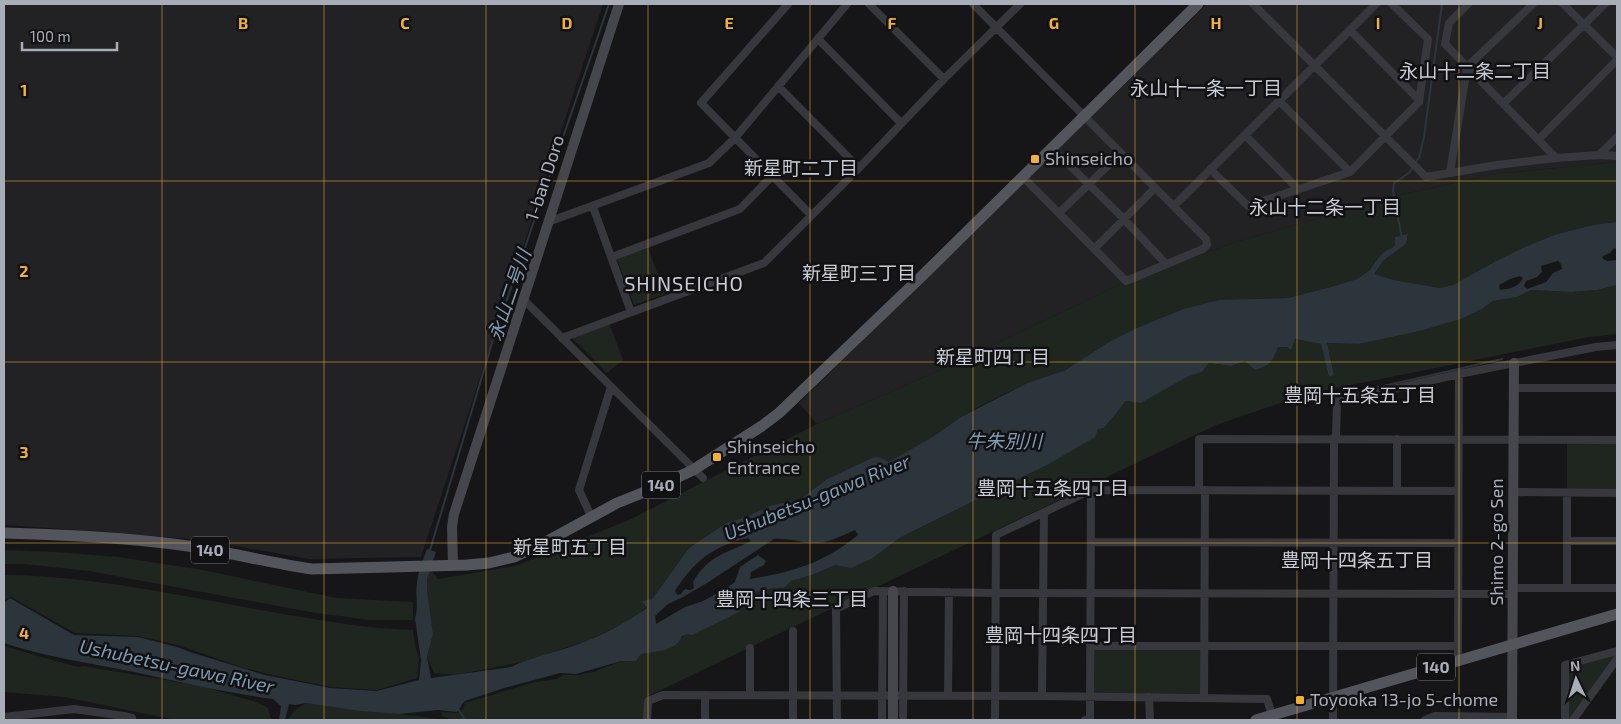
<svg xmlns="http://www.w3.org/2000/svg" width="1621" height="724" font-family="'Exo 2','Noto Sans JP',sans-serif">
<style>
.built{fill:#222225}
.green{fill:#1e261f}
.water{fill:#2c353c;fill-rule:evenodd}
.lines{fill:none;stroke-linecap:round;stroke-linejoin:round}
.stream{stroke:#2c353c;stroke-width:2}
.street{stroke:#37383d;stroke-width:8}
.secondary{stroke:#45474d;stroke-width:10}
.primary{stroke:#53555c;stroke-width:11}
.grid{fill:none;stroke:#f2b134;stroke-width:1;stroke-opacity:0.55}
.poi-dot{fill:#f2b134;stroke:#111113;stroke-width:2}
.labels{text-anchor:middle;stroke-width:5;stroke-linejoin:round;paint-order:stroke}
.shield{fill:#111113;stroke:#7b7e86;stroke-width:1}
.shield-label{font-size:16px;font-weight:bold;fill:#a8adb8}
.poi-label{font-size:18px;fill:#a8adb8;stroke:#111113;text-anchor:start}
.street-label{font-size:18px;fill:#a8adb8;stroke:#111113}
.neighbourhood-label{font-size:19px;fill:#c9ccd4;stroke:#111113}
.water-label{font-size:19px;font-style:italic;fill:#7f9bb3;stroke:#111113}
.quarter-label{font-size:20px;letter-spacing:1px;fill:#c9ccd4;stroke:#111113}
.grid-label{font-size:16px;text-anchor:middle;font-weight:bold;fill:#f2b134;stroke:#111113;stroke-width:5;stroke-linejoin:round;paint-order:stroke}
</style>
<rect width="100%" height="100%" fill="#161618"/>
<path class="built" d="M4 4H603L421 557 309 559 202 540 95 531 4 525Z
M1207 4H1617V162L1496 174 1404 194 1236 242 1121 284 943 369 817 424 799 403Z"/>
<path class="green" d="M1617 162V222L1593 225 1557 234 1527 246 1496 261 1453 285 1440 288 1394 280 1373 274 1383 261 1406 244 1408 235 1395 237V245L1392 249 1385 251 1378 258 1370 270 1357 279 1331 287 1288 298 1254 299 1087 358 1066 370 1027 383 984 404 961 417 934 436 889 463 876 456 827 479 800 499 769 506 748 516 726 523 689 548 652 599 643 601 647 607 627 622 589 640 522 662 455 675 434 673 427 657 433 634 427 589V579L430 569 438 579 515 566 629 520 817 424 943 369 1121 284 1236 242 1404 194 1496 174Z
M648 248 665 294 634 305 617 259Z
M1617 285V334L1589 337 1306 394 1216 425 644 698 648 701 647 720H452L442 716 441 712 457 713 463 709 465 703 535 682 557 679 563 675H578L594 672 621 661H636L641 654 649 652 741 610 739 606 747 593C760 592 772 587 784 588L791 581 812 575 835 565 842 566 873 558 901 537 1049 464 1094 437 1098 429 1104 428 1126 401 1141 403 1187 377 1202 372 1209 363 1231 366 1245 361 1255 370C1271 365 1272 363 1278 347H1287L1295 339 1321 344 1329 377 1334 375 1327 343 1359 344 1420 331 1461 319 1482 309 1493 301 1517 297 1531 290 1571 292 1597 290Z
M609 323 623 360 607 373 571 337Z
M1567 440H1617V493H1567Z
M4 550 56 552 118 557 203 570 336 598 413 602V620H369L310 612 89 571 24 564H4Z
M4 575C100 576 195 599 289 615 331 622 371 629 413 630L415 646 419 658 417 678 377 690 331 687 272 675 238 666 178 645 138 636 75 633 11 597 4 601Z
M1204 645V698L1090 696 1091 646Z
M4 646C29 653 54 661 79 667L83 666 201 686 259 703 268 708 271 720H176L64 697 4 692Z
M1617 651V659L1573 720H1565V665Z
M306 703 447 720H287L295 710Z"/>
<path class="water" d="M1617 222V248L1613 249 1610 253 1603 256 1602 258 1607 261 1617 260V285L1597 290 1571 292 1531 290 1517 297 1493 301 1482 309 1461 319 1420 331 1359 344 1327 343 1334 375 1329 377 1321 344 1295 339 1291 350 1287 347H1278C1272 363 1271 365 1255 370L1245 361 1231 366 1209 363 1202 372 1187 377 1141 403 1126 401 1104 428 1098 429 1095 437 1049 464 901 537 873 558 851 568 835 565 812 575 791 581 784 588C772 587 760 592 747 593L739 606 741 611 692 635 689 634 682 636C676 652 655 651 641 654L636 661H621L576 674 560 673 504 688 465 701C461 704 461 708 457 712L438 710 399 714 361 711 306 703 295 705 289 704 285 720H279L281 706 273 699C226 693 180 682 134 672 90 663 46 657 4 643V603L10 598 74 635 138 637 177 647 193 653 265 675 330 688 377 691 419 680 421 660 415 618C419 607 415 595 417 583 418 572 423 560 427 549L436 552 427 579V589L433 634 427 657 431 678 511 667C536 655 563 651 589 640 610 632 629 620 647 608L642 601 652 599 689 548 726 523 748 516 769 506 800 499 827 479 876 456 889 462 934 436 961 417 1027 383 1066 370 1109 342 1137 328 1184 309 1219 300 1288 298 1331 287 1357 279 1370 270 1378 258 1385 251 1392 248 1395 245V237L1408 234 1406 244 1383 261 1374 274 1394 280 1440 288 1453 285 1496 261 1527 246 1557 234 1593 225ZM1558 261 1561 264 1562 269 1553 273 1546 282 1527 289 1524 286 1526 281 1537 277 1542 272 1541 266ZM1520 276 1523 278C1519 287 1509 289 1500 290L1499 285 1510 279ZM855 530 858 535C824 563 793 572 750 579L751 572 764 565 766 561 758 555 740 567 735 582 725 589 703 601 685 607 656 624 655 616 668 604 683 597 707 583 774 539C791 538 799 543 814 543 827 544 843 535 855 530ZM748 538 751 541C725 554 709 555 693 582L694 588 690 590 685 589 681 594 677 595 675 591C694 561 713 546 748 538Z"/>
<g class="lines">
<path class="stream" d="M1415 163 1419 158 1424 137 1442 4
M1395 203 1393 191 1394 183 1409 173 1413 167
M1398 218 1402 238
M1333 389 1335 397 1502 359
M430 550 492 343 609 4
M458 709 463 716 464 720"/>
<path class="street" d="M788 4 701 103 811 215
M869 4 944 79
M973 4 1206 239 1207 245 1203 249 1126 281 1023 177
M1253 4 1426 177 1497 165 1556 158 1599 155 1617 156
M1468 4 1449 23 1445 44 1556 158
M1563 4 1617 57
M1350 30 1419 100
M818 39 901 123
M778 86 859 168
M1279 101 1350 172
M1504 103 1605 4
M1245 135 1298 189
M1539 139 1617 60
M1052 148 1124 219 1166 264
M1599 155 1617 137
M1210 169 1248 206 1350 172 1419 102 1428 39 1392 4
M1450 173 1467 67 1533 4
M1174 206 1376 4
M593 207 631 312
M1059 213 1121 153
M548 222 709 163 735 138 847 4
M1094 249 1155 188
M612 257 740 209 772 176
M523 299 703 478
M562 338 764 263 859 168 944 79 1020 4
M1514 388H1617
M1336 438 1337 402 1459 374 1596 347 1617 345
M1397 439V490
M1199 490V439L1617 440
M1513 492 1617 493
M591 516 579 490 611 387
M1567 541H1617
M1091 542 1458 543
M1514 588H1617
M1567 588V493
M1091 646H1458
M750 648V695
M1458 660 1459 374
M705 695V720
M948 696 949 592
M1042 696 1044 513
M1149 697 1150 720
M1204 698 1205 490
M4 717 74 709 124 716 132 718V720
M647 720 648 701 663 695 1042 696 1267 699 1272 715
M793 720V631
M837 720 836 609 874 591 996 593 1513 594
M882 720 883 591
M903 720 904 591
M995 720 996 535 1091 490 1458 491
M1085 720 1090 719 1091 490
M1333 720 1334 438
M1425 720 1435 716 1512 717
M1565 720V665L1617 651
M1573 720 1617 659"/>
<path class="secondary" d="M453 565 452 527 454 514 619 4
M893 720V591
M1512 720 1514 363"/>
<path class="primary" d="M4 533C65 535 127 537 188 546 229 552 270 563 312 569L467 565 489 563 514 557 542 544 617 503 657 487 693 470 762 426 779 413 923 275 1198 4
M1256 720 1617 614"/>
</g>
<path class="grid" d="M162 4V720M324 4V720M486 4V720M648 4V720M810 4V720M973 4V720M1135 4V720M1297 4V720M1459 4V720M4 181H1617M4 362H1617M4 543H1617"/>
<g class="poi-dot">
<rect x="1030" y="154" width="10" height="10" rx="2.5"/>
<rect x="712" y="452" width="10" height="10" rx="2.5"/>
<rect x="1295" y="695" width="10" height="10" rx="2.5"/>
</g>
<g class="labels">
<g class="shield">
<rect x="642" y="471.5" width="38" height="27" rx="4"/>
<rect x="191" y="536.5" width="38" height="27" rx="4"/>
<rect x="1417" y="653.5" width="38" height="27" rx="4"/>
</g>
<g class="shield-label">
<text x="661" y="491">140</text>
<text x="210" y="556">140</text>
<text x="1436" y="673">140</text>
</g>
<g class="poi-label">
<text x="1045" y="165">Shinseicho</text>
<text x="727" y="453">Shinseicho<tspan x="727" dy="21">Entrance</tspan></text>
<text x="1310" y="706">Toyooka 13-jo 5-chome</text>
</g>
<g class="street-label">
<text transform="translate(545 178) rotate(-72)" y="6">1-ban Doro</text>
<text transform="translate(1497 542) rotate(-90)" y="6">Shimo 2-go Sen</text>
</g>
<g class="neighbourhood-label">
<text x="1475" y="78">永山十二条二丁目</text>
<text x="1206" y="95">永山十一条一丁目</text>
<text x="801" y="175">新星町二丁目</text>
<text x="1325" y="214">永山十二条一丁目</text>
<text x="859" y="280">新星町三丁目</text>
<text x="993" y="364">新星町四丁目</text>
<text x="1360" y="402">豊岡十五条五丁目</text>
<text x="1053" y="495">豊岡十五条四丁目</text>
<text x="570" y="554">新星町五丁目</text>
<text x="1357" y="567">豊岡十四条五丁目</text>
<text x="792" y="606">豊岡十四条三丁目</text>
<text x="1061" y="642">豊岡十四条四丁目</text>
</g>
<g class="water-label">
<text transform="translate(509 295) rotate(-71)" y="7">永山二号川</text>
<text x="1004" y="448">牛朱別川</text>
<text transform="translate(817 497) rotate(-22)" y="7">Ushubetsu-gawa River</text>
<text transform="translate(177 666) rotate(12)" y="7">Ushubetsu-gawa River</text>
</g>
<g class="quarter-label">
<text x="684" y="291">SHINSEICHO</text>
</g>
</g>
<g class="grid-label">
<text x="243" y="29">B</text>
<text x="405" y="29">C</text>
<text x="567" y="29">D</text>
<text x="729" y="29">E</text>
<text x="892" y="29">F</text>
<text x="1054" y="29">G</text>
<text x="1216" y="29">H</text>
<text x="1378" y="29">I</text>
<text x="1540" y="29">J</text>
<text x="24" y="96">1</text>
<text x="24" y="277">2</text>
<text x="24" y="458">3</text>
<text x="24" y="639">4</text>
</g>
<rect width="1621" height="724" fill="none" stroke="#a8adb8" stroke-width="10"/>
<g transform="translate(1576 679) rotate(356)" stroke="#111113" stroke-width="4" paint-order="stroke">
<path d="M0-4L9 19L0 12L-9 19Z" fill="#a8adb8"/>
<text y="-8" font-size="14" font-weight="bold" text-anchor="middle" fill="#a8adb8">N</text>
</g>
<path d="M22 42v8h95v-8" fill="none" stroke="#a8adb8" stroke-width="2.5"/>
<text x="30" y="42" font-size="15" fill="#a8adb8" stroke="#111113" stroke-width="4" paint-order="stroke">100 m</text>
</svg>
